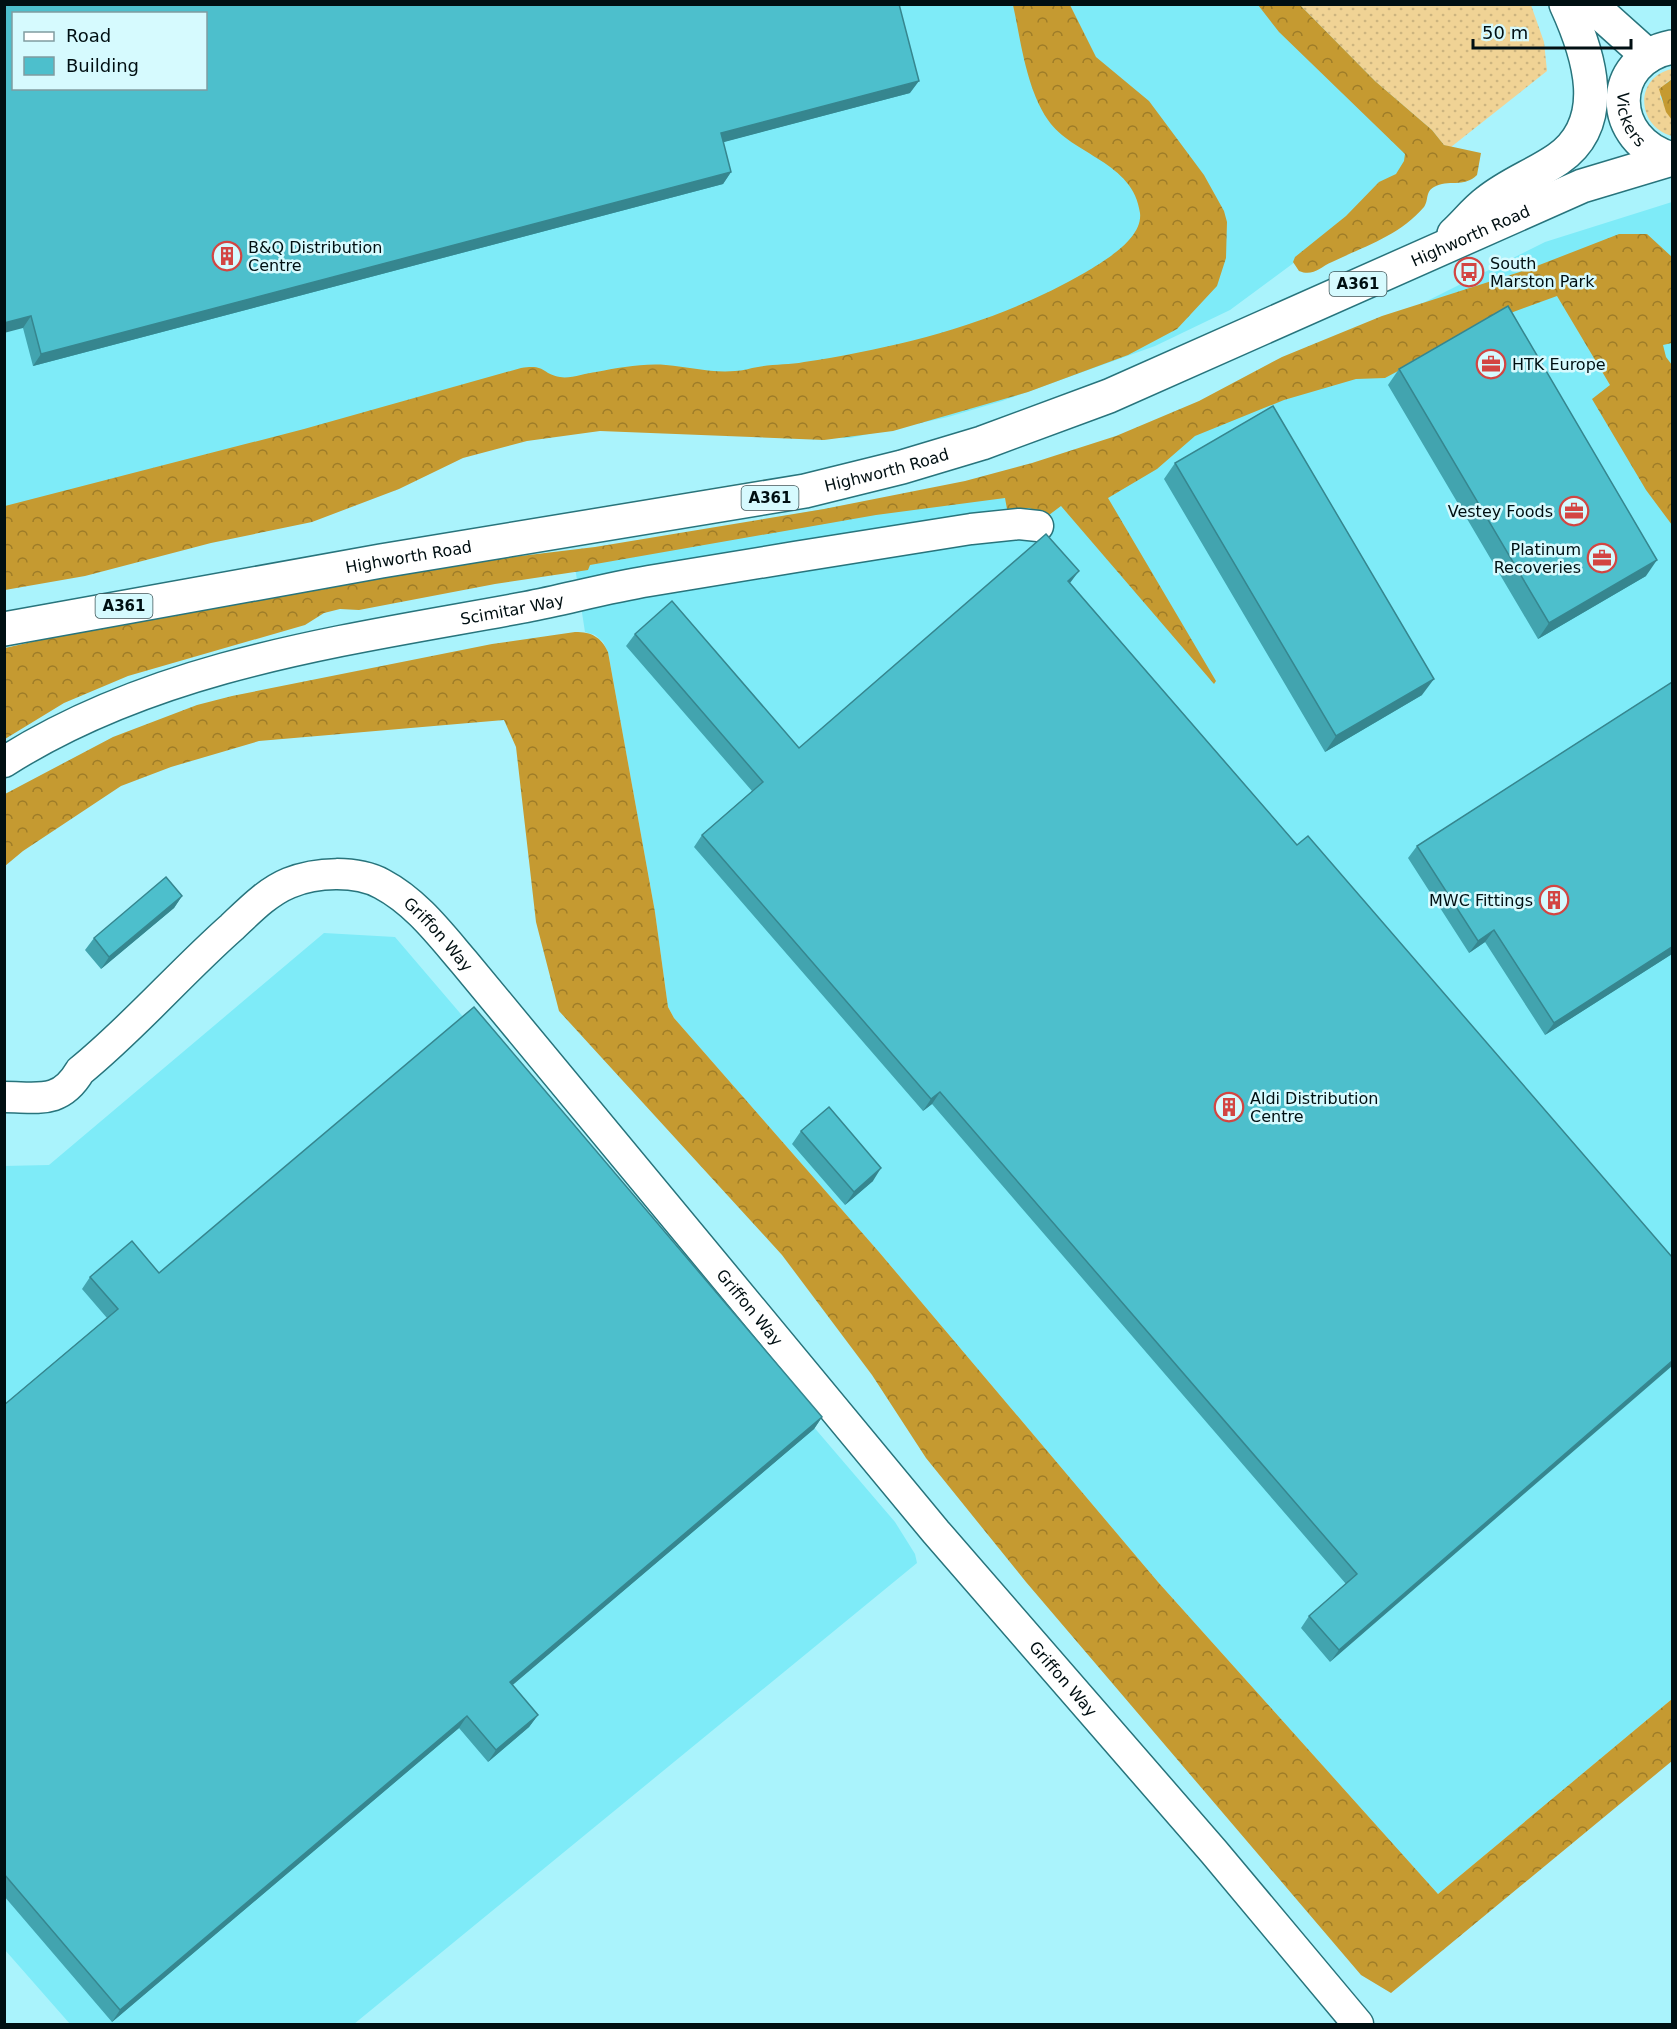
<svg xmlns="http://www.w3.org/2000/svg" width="1677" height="2029" font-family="'DejaVu Sans',sans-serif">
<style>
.built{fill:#7eebf8;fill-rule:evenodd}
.grass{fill:url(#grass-dots)}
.forest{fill:url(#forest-crowns)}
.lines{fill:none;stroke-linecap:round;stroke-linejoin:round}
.minor-casing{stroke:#28747c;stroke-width:33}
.major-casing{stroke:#28747c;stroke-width:36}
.minor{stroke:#fff;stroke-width:30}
.major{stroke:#fff;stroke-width:33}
.wall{fill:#42a4af}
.shaded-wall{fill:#36868f}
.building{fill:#4dbfcc;stroke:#36868f;stroke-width:1.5;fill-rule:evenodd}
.labels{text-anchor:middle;stroke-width:5;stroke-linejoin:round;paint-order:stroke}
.shield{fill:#d6fafe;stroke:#405659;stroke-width:1.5}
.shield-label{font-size:15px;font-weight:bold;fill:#000f12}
.street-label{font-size:16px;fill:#000f12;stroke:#d6fafe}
.poi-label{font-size:16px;fill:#000f12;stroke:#d6fafe;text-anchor:start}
</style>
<defs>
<pattern id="grass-dots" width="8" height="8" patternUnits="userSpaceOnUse" patternTransform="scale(1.5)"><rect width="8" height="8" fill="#f0d395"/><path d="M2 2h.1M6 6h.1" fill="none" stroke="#ccb47f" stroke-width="1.8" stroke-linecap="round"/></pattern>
<pattern id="forest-crowns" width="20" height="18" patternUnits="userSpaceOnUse" patternTransform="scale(1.5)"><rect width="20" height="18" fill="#c59a31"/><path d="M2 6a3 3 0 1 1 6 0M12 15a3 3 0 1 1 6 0" fill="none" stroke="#9e7c28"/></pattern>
</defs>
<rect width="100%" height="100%" fill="#aaf3fc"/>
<path class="built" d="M4 5H1282L1433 160 1230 310 1155 346 1002 401 948 417 850 438H802L586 420 5 588ZM14 14H206V88H14Z
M1672 202V1699L1438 1894 1158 1582 879 1252 674 1018 668 1007 655 912 608 652 603 642 595 635 585 632 573 554 1030 472 1217 406 1545 242Z
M324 933 395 937 895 1522 915 1554 917 1563 354 2024H70L5 1950 4 1166 49 1165Z"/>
<path class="grass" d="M1300 5H1531L1544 42 1547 71 1451 147 1444 145 1432 130 1375 81Z
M1672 69V79L1666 83 1660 97 1672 120V136C1636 126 1634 77 1672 69Z
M768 479 770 486 429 541 427 536Z"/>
<path class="forest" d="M1013 5H1070L1096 57 1149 101 1204 175 1224 211 1227 222 1226 258 1217 286 1177 329 1128 355 1028 392 893 431 824 440 600 431 527 441 463 458 399 489 312 522 211 543 85 576 5 590V506L304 429 521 368C547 364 541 374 560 377 570 379 586 373 596 372 618 368 643 363 666 365 689 367 711 373 735 371 743 371 750 368 758 367 773 364 789 365 804 362 902 347 1000 322 1086 272 1104 261 1143 239 1140 213 1134 162 1072 155 1048 120 1026 88 1021 41 1013 5Z
M1258 5H1300L1375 81 1432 130 1444 145 1481 153 1477 175C1464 188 1448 179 1434 187 1425 192 1429 200 1424 207 1399 236 1365 246 1332 262 1320 267 1313 277 1299 271L1293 262 1295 257 1346 216 1379 182 1396 174 1404 161 1405 154 1279 32Z
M1672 79V120L1666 112 1659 89Z
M1619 234H1647L1672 257V343L1663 345 1666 357 1672 365V525L1646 490 1592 399 1610 385 1557 296 1497 318 1385 378 1356 379 1284 400 1195 436 1157 469 1108 498 1216 681 1214 684 1061 506 1049 515 1029 508 1007 509 1005 498 876 515 590 565 588 570 495 584 359 610 340 609 324 613 305 625 128 676 64 703 5 739V648L172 610 436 566 595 547 824 509 965 481 1032 463 1116 436 1199 401 1282 357 1382 316 1529 269Z
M575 632C592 632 601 637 608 652L655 912 668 1007 674 1018 879 1252 1158 1582 1438 1894 1672 1699V1761L1391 1993 1361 1975 1026 1582 926 1458 872 1375 782 1255 559 1011 536 922 516 747 504 720 259 741 171 767 121 786 23 851 5 866V794L113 737 197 705 232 696 492 644Z"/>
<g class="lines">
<g class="minor-casing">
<g id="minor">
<path id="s1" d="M4 762C160 663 348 640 526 607 567 599 607 588 649 581 756 563 864 546 971 529L1019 524 1038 526"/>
<path id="s2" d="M4 1097C38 1097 60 1105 80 1071 134 1027 180 973 232 927 249 911 267 892 289 883 316 872 356 870 382 884 416 902 440 934 464 962L936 1532 1214 1852 1358 2024"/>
</g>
</g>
<g class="major-casing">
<g id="major">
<path d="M1590 4 1648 56"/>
<path id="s3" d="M1672 47C1606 60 1608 141 1672 159"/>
<path d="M1454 234C1465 224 1475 211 1487 202 1509 184 1535 175 1558 159 1611 122 1589 54 1566 4"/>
<path id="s4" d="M4 629 381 561 805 491 902 467 982 443 1109 396 1582 186 1672 159"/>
</g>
</g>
<use href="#minor" class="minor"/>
<use href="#major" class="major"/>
</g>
<path class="wall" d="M4 4 910 93 723 142 731 172 723 184 33 366 23 328Z
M1399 369 1646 576 1538 639 1388 385Z
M1175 463 1422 695 1325 752 1164 479Z
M1070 583 1297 845 1672 1257 1330 1662 1301 1628 1309 1616 1346 1584 932 1104 923 1111 694 847 702 835 752 791 626 646 635 634 799 748Z
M1672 682V954L1545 1035 1485 942 1469 953 1408 858 1417 846Z
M182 896 174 908 101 969 85 950 94 938Z
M801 1131 873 1181 845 1205 792 1144Z
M159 1273 822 1417 814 1429 512 1685 538 1715 529 1727 488 1762 459 1728 112 2022 4 1896V1405L107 1318 82 1289 90 1277Z"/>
<path class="shaded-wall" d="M919 81 910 93 713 145 721 133Z
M731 172 723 184 33 366 41 354Z
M31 316 23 328 4 333V323Z
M1657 560 1646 576 1538 639 1549 623Z
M1079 571 1070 583 1068 581Z
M1434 679 1422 695 1325 752 1336 736Z
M182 896 174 908 101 969 109 957Z
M1494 930 1485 942 1469 953 1478 941Z
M1672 947V954L1545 1035 1554 1023Z
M940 1092 932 1104 923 1111 931 1099Z
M881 1168 873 1181 845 1205 854 1192Z
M1672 1361V1366L1330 1662 1339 1650Z
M822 1417 814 1429 501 1695 510 1682Z
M538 1715 529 1727 488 1762 496 1750Z
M467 1716 459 1728 112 2022 120 2010Z"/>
<path class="building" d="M4 4H899L919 81 721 133 731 172 41 354 31 316 4 323ZM14 14H206V88H14Z
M1508 306 1657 560 1549 623 1399 369Z
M1273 406 1434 679 1336 736 1175 463Z
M1046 534 1079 571 1068 581 1297 845 1308 836 1672 1257V1361L1339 1650 1309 1616 1357 1574 940 1092 931 1099 702 835 763 782 635 634 672 601 799 748Z
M1672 682V947L1554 1023 1494 930 1478 941 1417 846Z
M166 877 182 896 109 957 94 938Z
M474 1007 822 1417 510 1682 538 1715 496 1750 467 1716 120 2010 4 1874V1405L118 1309 90 1277 132 1241 159 1273Z
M829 1107 881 1168 854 1192 801 1131Z"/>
<defs>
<g id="building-ring" transform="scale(1.5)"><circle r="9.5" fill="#d6fafe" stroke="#d34542" stroke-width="1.5"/><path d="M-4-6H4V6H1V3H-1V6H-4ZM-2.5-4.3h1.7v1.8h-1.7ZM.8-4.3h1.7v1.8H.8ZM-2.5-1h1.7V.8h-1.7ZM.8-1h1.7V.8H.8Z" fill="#d34542"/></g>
<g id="bus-ring" transform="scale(1.5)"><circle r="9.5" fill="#d6fafe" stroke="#d34542" stroke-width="1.5"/><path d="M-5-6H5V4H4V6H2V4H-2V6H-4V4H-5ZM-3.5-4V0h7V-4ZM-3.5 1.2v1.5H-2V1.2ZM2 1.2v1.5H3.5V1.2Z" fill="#d34542"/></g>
<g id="office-ring" transform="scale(1.5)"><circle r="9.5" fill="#d6fafe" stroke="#d34542" stroke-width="1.5"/><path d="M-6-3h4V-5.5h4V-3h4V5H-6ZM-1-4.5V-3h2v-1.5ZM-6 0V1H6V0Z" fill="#d34542"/></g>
</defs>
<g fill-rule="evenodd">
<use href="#building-ring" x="227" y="256"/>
<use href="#bus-ring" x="1469" y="272"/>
<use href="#office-ring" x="1491" y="364"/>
<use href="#office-ring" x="1574" y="511"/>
<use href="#office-ring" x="1602" y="558"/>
<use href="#building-ring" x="1554" y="900"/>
<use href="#building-ring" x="1229" y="1107"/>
</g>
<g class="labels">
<g class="shield">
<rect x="1329.5" y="272" width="57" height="24" rx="4.5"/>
<rect x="741.5" y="486" width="57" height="24" rx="4.5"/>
<rect x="95.5" y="594" width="57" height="24" rx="4.5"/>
</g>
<g class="shield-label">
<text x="1358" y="289">A361</text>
<text x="770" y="503">A361</text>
<text x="124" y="611">A361</text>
</g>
<g class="street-label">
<text dy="6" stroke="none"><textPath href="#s3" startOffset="99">Vickers</textPath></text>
<text dy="6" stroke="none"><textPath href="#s4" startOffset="1527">Highworth Road</textPath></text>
<text dy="6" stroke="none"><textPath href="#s4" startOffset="897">Highworth Road</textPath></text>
<text dy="6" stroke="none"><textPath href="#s4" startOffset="411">Highworth Road</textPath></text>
<text dy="6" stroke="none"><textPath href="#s1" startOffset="534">Scimitar Way</textPath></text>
<text dy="6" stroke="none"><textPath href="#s2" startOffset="540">Griffon Way</textPath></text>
<text dy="6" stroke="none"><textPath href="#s2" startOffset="1026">Griffon Way</textPath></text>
<text dy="6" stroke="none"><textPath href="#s2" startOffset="1512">Griffon Way</textPath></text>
</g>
<g class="poi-label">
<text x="248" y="253">B&amp;Q Distribution<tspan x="248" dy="18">Centre</tspan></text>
<text x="1490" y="269">South<tspan x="1490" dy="18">Marston Park</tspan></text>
<text x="1512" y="370">HTK Europe</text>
<text x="1553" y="517" text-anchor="end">Vestey Foods</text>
<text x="1581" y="555" text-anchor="end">Platinum<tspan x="1581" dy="18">Recoveries</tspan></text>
<text x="1533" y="906" text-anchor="end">MWC Fittings</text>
<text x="1250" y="1104">Aldi Distribution<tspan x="1250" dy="18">Centre</tspan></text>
</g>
</g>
<rect width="1677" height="2029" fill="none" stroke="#000f12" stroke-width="12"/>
<rect x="12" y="12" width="195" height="78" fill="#d6fafe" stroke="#809ca0" stroke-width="1.5"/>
<rect x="24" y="32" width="30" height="9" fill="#ffffff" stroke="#809ca0" stroke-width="1.5"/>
<text x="66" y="42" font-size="18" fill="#000f12">Road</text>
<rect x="24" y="57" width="30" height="18" fill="#4dbfcc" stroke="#809ca0" stroke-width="1.5"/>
<text x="66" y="72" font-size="18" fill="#000f12">Building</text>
<path d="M1473 39v9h158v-9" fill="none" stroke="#000f12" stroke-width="3"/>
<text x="1482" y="39" font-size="18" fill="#000f12" stroke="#d6fafe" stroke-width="4.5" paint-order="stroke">50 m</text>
</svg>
